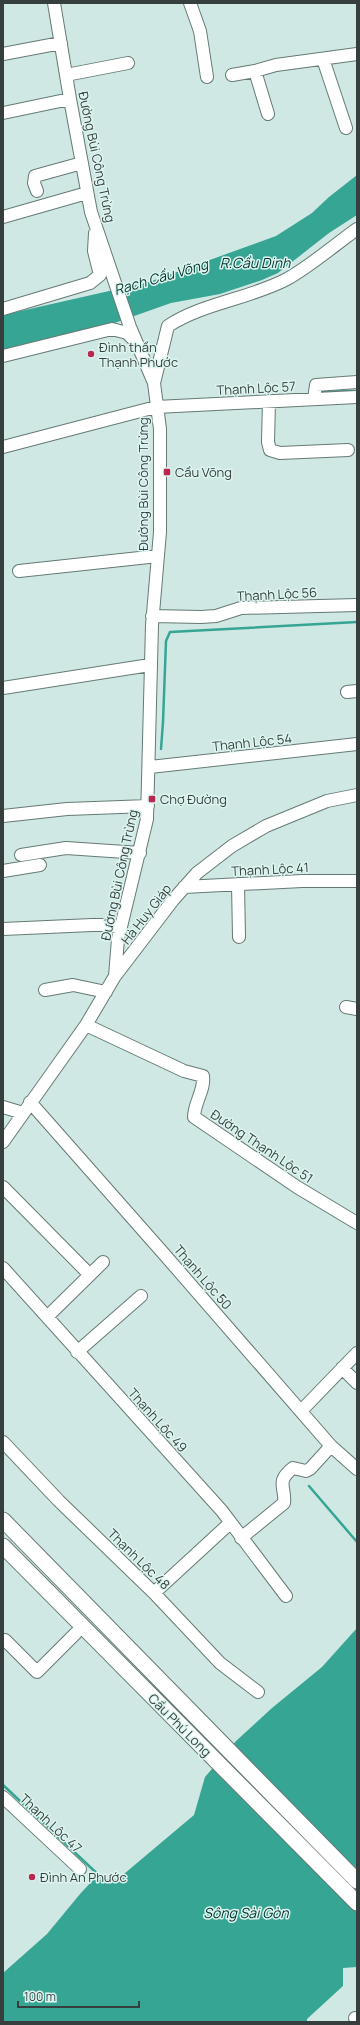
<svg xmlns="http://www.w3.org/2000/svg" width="360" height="2025" font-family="Manrope,sans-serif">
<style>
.water{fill:#36a594}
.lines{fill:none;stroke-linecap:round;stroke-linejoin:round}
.stream{stroke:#36a594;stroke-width:2.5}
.minor-casing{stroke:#657a75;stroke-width:14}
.major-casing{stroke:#657a75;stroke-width:17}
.minor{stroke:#fff;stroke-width:12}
.major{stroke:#fff;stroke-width:15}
.poi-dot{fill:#b82750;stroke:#ddf5f0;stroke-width:1.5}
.labels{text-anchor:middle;stroke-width:3;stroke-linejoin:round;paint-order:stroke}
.street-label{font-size:13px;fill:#363f3d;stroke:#ddf5f0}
.poi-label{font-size:13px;fill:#363f3d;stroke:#ddf5f0;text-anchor:start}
.water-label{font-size:14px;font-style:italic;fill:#00332c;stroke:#ddf5f0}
</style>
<rect width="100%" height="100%" fill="#d0e8e3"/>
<path class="water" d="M357 175V215L329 233 278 273 262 280 220 294 171 303 106 326 3 352V315L149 282 276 236 312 213 329 197Z
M357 1628V1967L343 1968V1986L307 2019V2022H3V1973L47 1934 80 1894 93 1880 118 1879 194 1815 205 1777 236 1741 272 1708 322 1667Z"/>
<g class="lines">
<path class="stream" d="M321 392 354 391
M161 749 163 722 166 641 170 632 357 622
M309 1486 357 1542
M3 1785 105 1881"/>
<g class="minor-casing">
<path id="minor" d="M54 3 70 99 91 212 130 327 154 383 160 429V532L152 625 147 819 118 939 115 976
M190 3 200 31 207 77
M3 54 61 43
M323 59 346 128
M66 75 128 63
M232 75 255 71
M3 113 70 99
M268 114 255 71 276 65 357 54
M37 191 34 183 35 176 82 163
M3 217 87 193
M3 309 90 283 100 275 94 251 95 233
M3 356 112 329 127 333 135 341
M154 383 168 326C203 303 249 299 287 279 309 267 336 244 357 229
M314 399 316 385 357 382
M269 401 268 442 270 450 280 453 348 450
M3 447 156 407 357 397
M19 571 158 556
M152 616 201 617 216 616 241 608 357 605
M3 688 150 665
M347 692 357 691
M150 767 357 744
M3 816 67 809 148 806
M21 855 66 848 140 853
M3 871 40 865
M238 884 239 937
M184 887 302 881H357
M3 929 92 925H109L120 928
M45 990 73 985 106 992
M346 1007 357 1009
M86 1025 184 1071 203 1076C205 1090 194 1103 194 1117L297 1187 357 1223
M30 1102 164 1254 331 1446 357 1469
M3 1107 23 1113
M3 1142 86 1025 115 976 173 900 197 873 232 846 266 826 327 801 357 795
M3 1187 90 1275
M3 1268 222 1511 286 1596
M47 1317 103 1262
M77 1352 141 1296
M342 1368 357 1383
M301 1411 357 1353
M3 1442 59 1501 154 1593 220 1663 258 1692
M241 1538 284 1503C286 1487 275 1482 293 1468L306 1471 310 1469 331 1446
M154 1593 230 1523
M5 1640 37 1672 76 1633
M3 1797 80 1869
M355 2018 357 2020"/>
</g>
<g class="major-casing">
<path id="major" d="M3 1520 357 1881
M3 1546 357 1903"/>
</g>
<use href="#minor" class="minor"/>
<use href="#major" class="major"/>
</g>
<g class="poi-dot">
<circle cx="91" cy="354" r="4"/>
<rect x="163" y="468" width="8" height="8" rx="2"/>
<rect x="148" y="795" width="8" height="8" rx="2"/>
<circle cx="32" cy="1877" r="4"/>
</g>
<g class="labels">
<g class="street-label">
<text transform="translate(97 157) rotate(78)" y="5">Đường Bùi Công Trừng</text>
<text transform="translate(256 388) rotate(-3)" y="5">Thạnh Lộc 57</text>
<text transform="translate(143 484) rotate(-90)" y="5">Đường Bùi Công Trừng</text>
<text transform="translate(277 594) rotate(-3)" y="5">Thạnh Lộc 56</text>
<text transform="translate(252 742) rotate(-6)" y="5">Thạnh Lộc 54</text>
<text transform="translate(270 869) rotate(-3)" y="5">Thạnh Lộc 41</text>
<text transform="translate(119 875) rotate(-78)" y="5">Đường Bùi Công Trừng</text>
<text transform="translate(146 914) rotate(-52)" y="5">Hà Huy Giáp</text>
<text transform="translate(262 1146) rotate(34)" y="5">Đường Thạnh Lộc 51</text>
<text transform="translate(203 1277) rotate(49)" y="5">Thạnh Lộc 50</text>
<text transform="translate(158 1420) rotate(48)" y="5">Thạnh Lộc 49</text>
<text transform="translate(139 1559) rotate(44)" y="5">Thạnh Lộc 48</text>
<text transform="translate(180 1725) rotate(45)" y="5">Cầu Phú Long</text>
<text transform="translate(51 1823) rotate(43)" y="5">Thạnh Lộc 47</text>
</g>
<g class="poi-label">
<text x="99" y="352">Đình thần<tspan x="99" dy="15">Thạnh Phước</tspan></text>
<text x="175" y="477">Cầu Võng</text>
<text x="160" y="804">Chợ Đường</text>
<text x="40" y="1882">Đình An Phước</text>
</g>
<g class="water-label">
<text x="255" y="268">R.Cầu Dinh</text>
<text transform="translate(161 277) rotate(-16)" y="5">Rạch Cầu Võng</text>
<text x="246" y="1918">Sông Sài Gòn</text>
</g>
</g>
<rect width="360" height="2025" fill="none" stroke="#363f3d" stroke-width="8"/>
<path d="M18 2001v6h121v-6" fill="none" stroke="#363f3d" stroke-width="2"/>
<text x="24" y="2001" font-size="12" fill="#363f3d" stroke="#ddf5f0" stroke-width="3" paint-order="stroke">100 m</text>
</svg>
